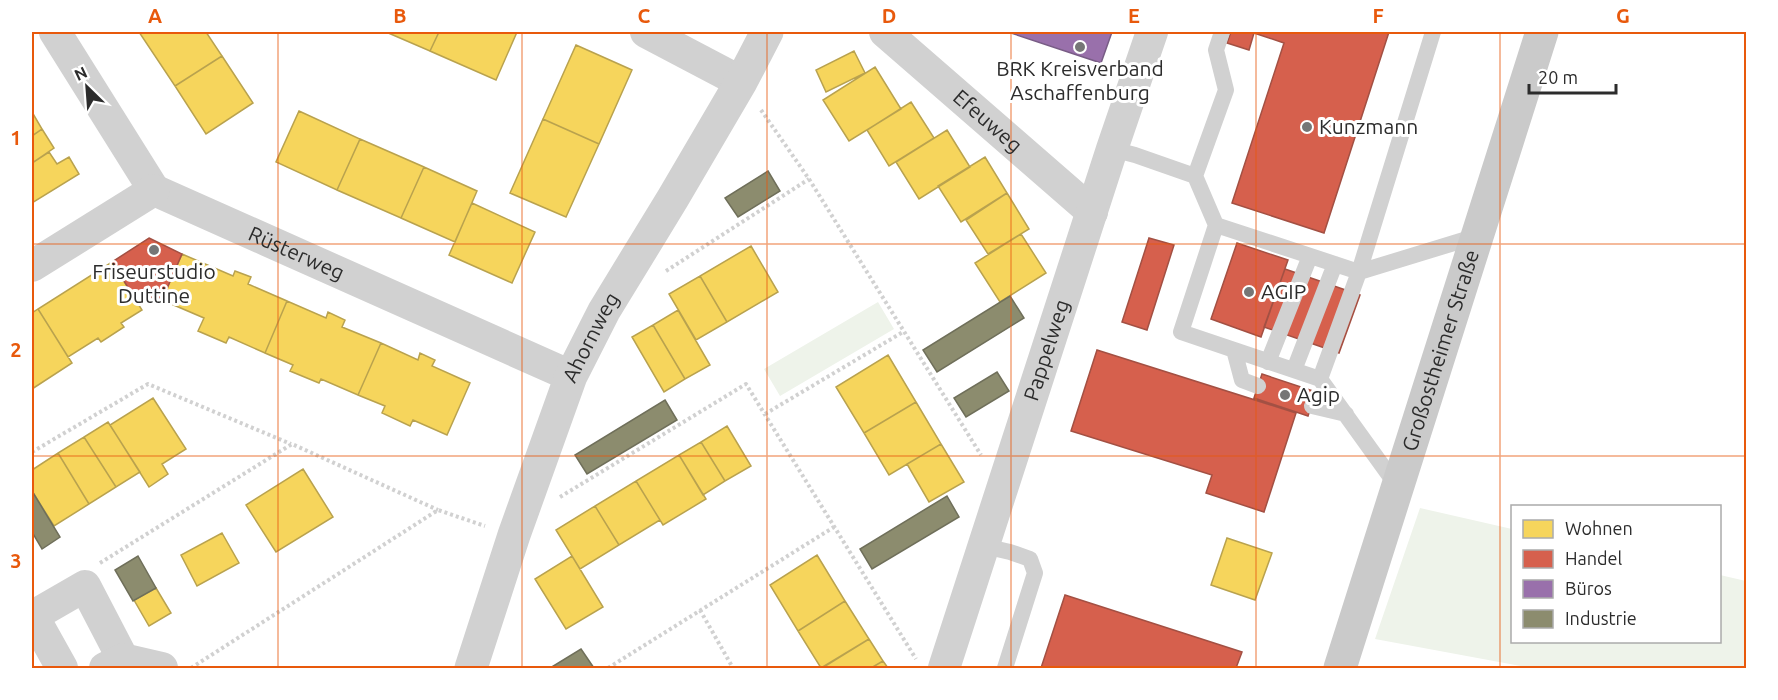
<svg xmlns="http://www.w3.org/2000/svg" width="1778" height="700" viewBox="0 0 1778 700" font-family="Ubuntu,sans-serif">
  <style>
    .green { fill: #eef3ea }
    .homes { fill: #f6d55c; stroke: #b9a24e; stroke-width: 1.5 }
    .shops { fill: #d6604d; stroke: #a35043; stroke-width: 1.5 }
    .offices { fill: #9970ab; stroke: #785c85; stroke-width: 1.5 }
    .industry { fill: #8c8c6e; stroke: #6f6f5a; stroke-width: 1.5 }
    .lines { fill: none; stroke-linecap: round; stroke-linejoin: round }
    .path { stroke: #d1d1d1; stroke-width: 4; stroke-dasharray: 3 3; stroke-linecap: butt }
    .service { stroke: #d1d1d1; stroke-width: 16 }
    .minor { stroke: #d1d1d1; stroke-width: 32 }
    .tertiary { stroke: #d1d1d1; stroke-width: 33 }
    .secondary { stroke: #cacaca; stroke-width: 33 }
    .grid { fill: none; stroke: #e8590c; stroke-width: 1.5; stroke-opacity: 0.55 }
    .poi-dot { fill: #767676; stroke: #fff; stroke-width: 2 }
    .labels { text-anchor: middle; stroke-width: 6; stroke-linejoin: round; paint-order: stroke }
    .poi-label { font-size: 21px; fill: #2c2c2c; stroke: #fff; text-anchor: start }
    .street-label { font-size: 21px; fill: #2c2c2c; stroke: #fff }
    .neatline { fill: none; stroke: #e8590c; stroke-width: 2 }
    .grid-label { font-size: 20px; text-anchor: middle; font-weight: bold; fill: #e8590c }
  </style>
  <rect width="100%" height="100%" fill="#fff"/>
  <path class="green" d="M878 302 894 329 780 396 764 369Z
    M1420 508 1512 529V642H1720V575L1746 581V668H1532L1375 639Z"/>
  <path class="homes" d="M139 32H206L222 56 175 86Z
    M386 32H439L430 51Z
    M439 32H517L496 80 430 51Z
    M576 45 632 70 599 144 543 119Z
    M854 51 865 73 826 92 816 70Z
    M222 56 253 103 206 134 175 86Z
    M875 67 901 109 849 141 823 100Z
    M911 102 934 138 889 166 867 130Z
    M299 111 360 139 337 190 276 162Z
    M32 112 42 129 32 136Z
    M543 119 599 144 566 217 510 193Z
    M42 129 54 148 32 163V136Z
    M947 130 970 167 919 199 896 162Z
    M360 139 424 167 401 218 337 190Z
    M49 152 57 164 69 157 79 174 32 203V163Z
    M985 157 1007 193 961 222 938 186Z
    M424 167 477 191 455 242 401 218Z
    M1007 193 1029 229 988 254 966 220Z
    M472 203 535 232 512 283 449 255Z
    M1021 234 1046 273 1000 302 975 263Z
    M751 246 778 292 727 322 700 276Z
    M182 254 233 276 235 271 251 277 248 284 287 301 265 353 229 337 226 343 198 331 204 318 162 300Z
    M112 262 142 310 121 323 124 327 101 342 98 338 68 357 38 309Z
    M700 276 727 322 696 340 669 294Z
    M287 301 326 318 328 312 345 320 342 327 381 343 358 395 321 379 319 383 290 371 293 365 265 353Z
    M38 309 72 363 32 389V313Z
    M678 310 710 365 685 379 653 325Z
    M653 325 685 379 664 392 632 337Z
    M381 343 418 360 420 353 435 360 432 366 470 383 447 435 413 420 410 426 382 413 385 406 358 395Z
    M888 355 916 402 864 433 836 387Z
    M153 398 186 449 162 464 168 474 149 487 110 425Z
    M916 402 941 444 889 475 864 433Z
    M108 422 140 472 116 487 84 437Z
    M727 426 751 466 725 481 701 442Z
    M84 437 116 487 89 504 58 453Z
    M701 442 725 481 703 495 679 455Z
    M941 444 964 482 929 502 907 464Z
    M58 453 89 504 54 526 32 491V470Z
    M679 455 706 499 663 525 636 481Z
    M303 469 333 517 276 552 246 505Z
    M636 481 660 520 619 545 595 506Z
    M595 506 619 545 580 569 556 530Z
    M222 533 239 563 197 586 181 555Z
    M1227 538 1272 553 1255 600 1211 585Z
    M817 555 845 601 798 631 770 585Z
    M572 556 603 607 566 629 535 579Z
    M156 588 171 613 149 626 134 600Z
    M845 601 869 639 821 668 798 631Z
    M869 639 883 661 871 668H822Z
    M883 661 888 668H871Z"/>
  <path class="shops" d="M1231 32H1389L1324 233 1232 203 1284 43 1254 33 1249 50 1227 43Z
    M149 238 182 254 162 300 154 296 139 305 112 262Z
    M1149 238 1174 245 1147 330 1122 322Z
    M1237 243 1288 260 1261 337 1211 319Z
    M1285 269 1360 295 1339 353 1264 327Z
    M1097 350 1296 413 1264 512 1206 493 1212 475 1071 431Z
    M1262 374 1316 392 1308 416 1254 398Z
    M1065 595 1242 652 1236 668H1041Z"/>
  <path class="offices" d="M1008 32H1112L1101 63Z"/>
  <path class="industry" d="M768 171 780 191 738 217 725 198Z
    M1010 296 1024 318 937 372 923 350Z
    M997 372 1009 391 966 417 954 398Z
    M665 400 677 420 587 474 575 455Z
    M32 491 60 537 42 549 32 532Z
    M947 496 959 517 872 569 860 549Z
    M138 556 156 588 133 601 115 570Z
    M581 649 594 668H550Z"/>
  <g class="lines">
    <path class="path" d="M761 110 809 179 981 455
      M666 271 809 179
      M765 414 903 332
      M32 452 148 384 291 444
      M560 497 746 384 916 659
      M100 563 292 444 438 510
      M700 610 733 668
      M191 668 438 510 485 526
      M608 668 834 527"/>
    <path class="service" d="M1112 149 1135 155 1195 176 1226 90 1216 50 1222 32
      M1195 176 1216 225
      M1234 350 1242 380 1258 386
      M1268 362 1310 256
      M1294 370 1335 264
      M1320 379 1359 272 1477 236
      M1312 406 1346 414
      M1397 486 1320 379 1181 332 1216 225 1359 272 1433 32
      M984 546 1010 552 1030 559 1035 573 1005 668"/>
    <g class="minor">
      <path d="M55 32 154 190"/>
      <path d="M646 32 741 82"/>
      <path id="s1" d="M885 32 1092 212"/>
      <path id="s2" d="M154 190 571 376"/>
      <path d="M32 266 154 190"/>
      <path d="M62 668 33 616 85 586 123 659"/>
      <path d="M105 668 123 659 162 668"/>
      <path id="s3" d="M944 668 1112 149 1152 32"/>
    </g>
    <path class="tertiary" id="s4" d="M471 668 514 535 571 376 604 311 673 198 741 82 767 32"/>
    <path class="secondary" id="s5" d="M1340 668 1542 32"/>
  </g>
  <path class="grid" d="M278 32V668M522 32V668M767 32V668M1011 32V668M1256 32V668M1500 32V668M32 244H1746M32 456H1746"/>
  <g class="poi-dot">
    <circle cx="1080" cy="47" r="6"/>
    <circle cx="1307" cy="127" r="6"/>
    <circle cx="154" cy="250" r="6"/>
    <circle cx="1249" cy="292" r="6"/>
    <circle cx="1285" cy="395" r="6"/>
  </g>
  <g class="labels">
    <g class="poi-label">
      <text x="1080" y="76" text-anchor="middle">BRK Kreisverband<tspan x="1080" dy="24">Aschaffenburg</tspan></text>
      <text x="1319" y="134">Kunzmann</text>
      <text x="154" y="279" text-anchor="middle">Friseurstudio<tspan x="154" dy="24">Duttine</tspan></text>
      <text x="1261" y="299">AGIP</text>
      <text x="1297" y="402">Agip</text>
    </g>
    <g class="street-label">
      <text dy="7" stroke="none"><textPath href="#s1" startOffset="136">Efeuweg</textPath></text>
      <text dy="7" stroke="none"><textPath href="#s2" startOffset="156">Rüsterweg</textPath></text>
      <text dy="7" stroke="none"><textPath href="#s4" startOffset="352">Ahornweg</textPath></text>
      <text dy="7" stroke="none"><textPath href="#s3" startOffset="334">Pappelweg</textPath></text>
      <text dy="7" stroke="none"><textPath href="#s5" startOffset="333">Großostheimer Straße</textPath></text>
    </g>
  </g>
  <rect width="1778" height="700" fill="none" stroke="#ffffff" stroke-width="66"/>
  <rect x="1511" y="505" width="210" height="138" fill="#ffffff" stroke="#ababab" stroke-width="1.5"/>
  <rect x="1523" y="520" width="30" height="18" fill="#f6d55c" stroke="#ababab" stroke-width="1.5"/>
  <text x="1565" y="535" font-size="18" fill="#2c2c2c">Wohnen</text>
  <rect x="1523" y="550" width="30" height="18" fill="#d6604d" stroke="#ababab" stroke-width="1.5"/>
  <text x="1565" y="565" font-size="18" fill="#2c2c2c">Handel</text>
  <rect x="1523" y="580" width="30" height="18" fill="#9970ab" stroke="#ababab" stroke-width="1.5"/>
  <text x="1565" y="595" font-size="18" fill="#2c2c2c">Büros</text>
  <rect x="1523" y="610" width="30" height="18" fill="#8c8c6e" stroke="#ababab" stroke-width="1.5"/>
  <text x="1565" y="625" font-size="18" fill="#2c2c2c">Industrie</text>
  <g transform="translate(87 87) rotate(335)" stroke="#ffffff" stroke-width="4.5" paint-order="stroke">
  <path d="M0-4.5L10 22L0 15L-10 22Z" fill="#2c2c2c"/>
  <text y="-9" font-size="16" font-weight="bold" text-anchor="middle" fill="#2c2c2c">N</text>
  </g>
  <path d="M1529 84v9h87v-9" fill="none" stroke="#2c2c2c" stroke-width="3"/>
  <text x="1538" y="84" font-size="18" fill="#2c2c2c" stroke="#ffffff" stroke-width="4.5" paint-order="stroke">20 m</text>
  <rect x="33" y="33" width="1712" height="634" class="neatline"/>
  <g class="grid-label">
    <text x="155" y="23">A</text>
    <text x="400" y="23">B</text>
    <text x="644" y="23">C</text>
    <text x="889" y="23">D</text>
    <text x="1134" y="23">E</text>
    <text x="1378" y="23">F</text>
    <text x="1623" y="23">G</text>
    <text x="16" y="145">1</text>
    <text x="16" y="357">2</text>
    <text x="16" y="568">3</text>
  </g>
</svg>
